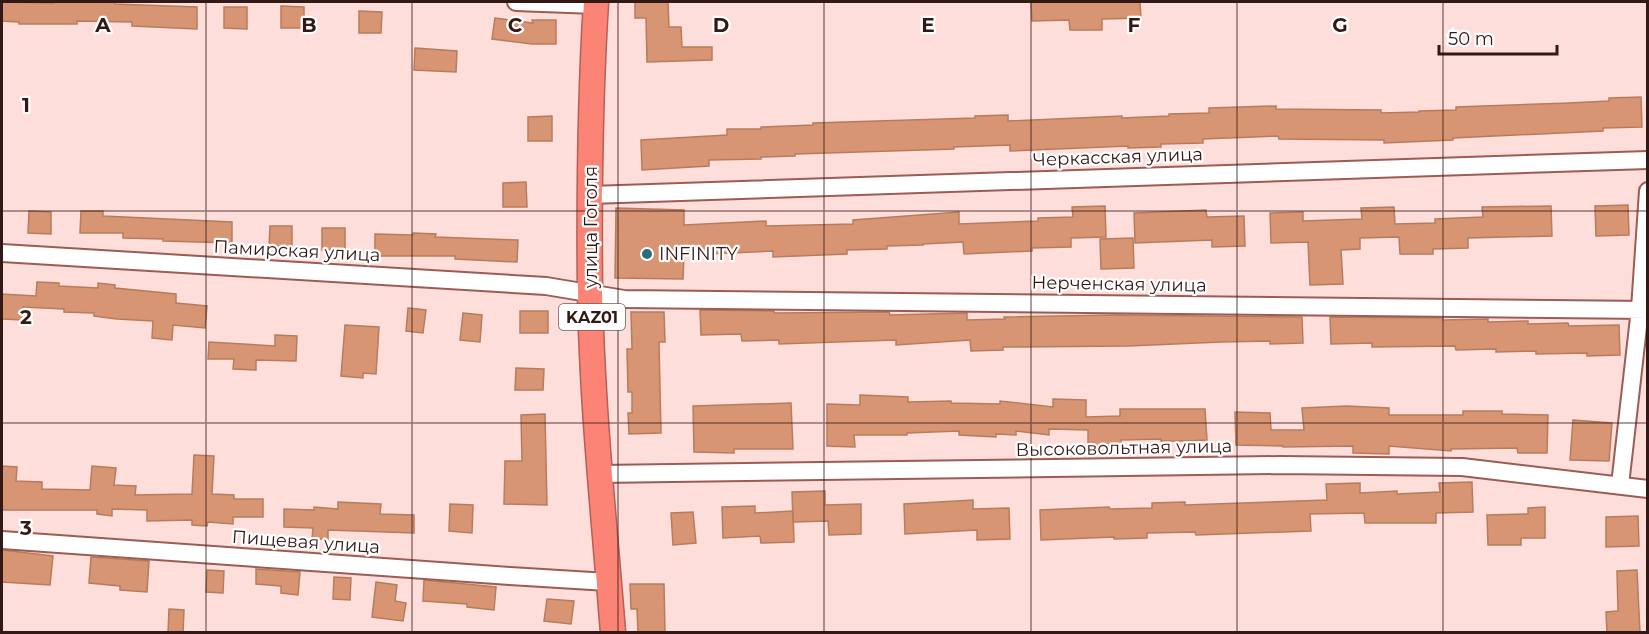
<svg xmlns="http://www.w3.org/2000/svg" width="1649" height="634" viewBox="0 0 1649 634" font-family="Montserrat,sans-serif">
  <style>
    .building { fill: #d89573; stroke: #b77c5d; stroke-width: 1.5 }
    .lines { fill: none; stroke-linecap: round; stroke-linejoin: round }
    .minor-casing { stroke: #9c5c54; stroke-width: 20 }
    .highway-casing { stroke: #b65f55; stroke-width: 27 }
    .minor { stroke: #fff; stroke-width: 16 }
    .highway { stroke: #fc8477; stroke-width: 24 }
    .grid { fill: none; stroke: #331915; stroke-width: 1.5; stroke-opacity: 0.55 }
    .poi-dot { fill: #27707a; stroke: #fff; stroke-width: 2 }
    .labels { text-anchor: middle; stroke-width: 4.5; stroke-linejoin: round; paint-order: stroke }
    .shield { fill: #fff; stroke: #705e5b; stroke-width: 1.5 }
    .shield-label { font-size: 16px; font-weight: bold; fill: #331915 }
    .street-label { font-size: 18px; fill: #331915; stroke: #fff }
    .poi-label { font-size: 18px; fill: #331915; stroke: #fff; text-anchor: start }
    .grid-label { font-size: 20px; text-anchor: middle; font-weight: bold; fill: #331915; stroke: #fff; stroke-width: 4.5; stroke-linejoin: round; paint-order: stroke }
  </style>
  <rect width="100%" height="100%" fill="#fddeda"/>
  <path class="building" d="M2 2 54 3V2H115V4L197 7V29L132 26V22L77 21V24H19V22L2 21Z
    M635 2H668L669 27H681L682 47H712V60L647 62 646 18H635Z
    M1031 2H1140L1141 18 1102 19V30H1070L1069 20 1032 21Z
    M281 6 304 7V28H281Z
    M224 7H247V29L224 28Z
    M359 11 382 12 381 33H359Z
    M495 18 533 23 532 20H556V44H532L492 39Z
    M415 48 457 51 456 72 414 70Z
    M1641 97 1642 127 1603 128V131L1453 138V140L1384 143V140L1279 139 1278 136 1203 139V143L1161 144V147L1128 148V146L1010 151V145L954 147V149L795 154V156L761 157V159L709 160V166L642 170 641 140 727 135V129H761V127L813 125V123L975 118V116L1008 115V121L1122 116V118L1169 116V114L1209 113V108L1276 106V109L1381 110V113L1419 112V111L1456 110V107L1569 103 1609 101V98Z
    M552 116V141H528V117Z
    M526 182 527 207H503V183Z
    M1628 205 1629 235 1596 236 1595 206Z
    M1105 206 1106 237 1071 238V247L1032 248V251L964 254 963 242 923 244V245L887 246V249L847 250V254L773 257V251L684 255 683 279 615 278 616 208 684 210V225L766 221V226L853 224V220L959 212V224L1038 221V218L1073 217 1072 207Z
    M1551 206 1552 236 1468 238V248L1433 249V254H1400L1399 237 1360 238V249L1341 250 1343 284 1310 285 1308 242 1271 243 1270 213 1303 212V221L1362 219 1361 208 1394 207 1395 224 1435 223V219L1483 217 1482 207Z
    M1206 210 1207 217 1244 216 1245 246 1212 247V240L1135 243 1134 213Z
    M29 211 51 212V234L28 233Z
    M81 211H103V216L232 222V243L163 241V239L123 238V233H80Z
    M270 226H292V248H269Z
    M322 228H345V250H322Z
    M413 233 436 234 435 237 518 240 517 262 455 259V256H375V234L413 235Z
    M1133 238 1134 268 1101 269 1100 239Z
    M37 282 59 283V286L98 288V283L115 285V288L176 294V303L207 306 205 328 173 325 172 340 152 338 153 321 117 319 94 316V313L64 312V309L23 307V320L2 319V294L36 296Z
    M408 308 426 310 423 333 406 331Z
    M700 310 774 311V313L889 312 890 315 967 313V320L1005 319 1004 317 1115 315 1302 317 1303 343 1270 344V341L1221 342 1128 346 1003 347V350L971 351 970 340 896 345V340L779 344V340L742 341 741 334 701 335Z
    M520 311H548V333H520Z
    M631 312H664L665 342H659L661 433 629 434 628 413H632V392H628L627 349H632Z
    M463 313 482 315 480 342 460 340Z
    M1330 317 1443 318V320L1488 319V322L1528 321V324L1568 323 1569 326 1619 325 1620 355 1587 356V353L1536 354V351L1496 352V349L1456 350 1455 346 1372 347V343L1331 344Z
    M345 325 379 327 376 374 363 373V378L341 376Z
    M275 335 297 336 296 361 256 360V370L233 369 234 359H208L209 342 275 346Z
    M516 368 544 369 543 390H515Z
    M860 395 908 397V402L951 401V403L1000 404V401L1053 407V399L1086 400V417L1120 416V409H1205L1207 440 1185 441H1161V439L1121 440V445L1088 446V430L1049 429V435L1016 431V435L996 434V437L959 435V431L907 433V435H854L855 447 827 446V404L860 405Z
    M791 403 793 449H734V453L694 452 693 406Z
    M1347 406 1389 408V415H1463V411H1502V414L1548 415 1547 453H1518L1517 448 1451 449V451L1389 446V454L1353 453V446L1283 447V446L1236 445 1235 412 1270 413 1271 430H1304L1302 408Z
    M545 414 547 505 504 504 505 461H522L521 415Z
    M1573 420 1612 423 1609 461 1570 460Z
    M194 455 214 456 212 494 234 495V499H263V517H233V524L208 522 207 526 192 525V520L147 521V510L112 509V516L97 514V510H2V466L17 467 16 481 42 482V489L90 490 92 466 116 468 114 485 136 486 135 495 192 494Z
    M1472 482 1473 512 1436 513V523H1365L1364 513 1310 514 1311 531 1196 535 1195 532 1147 533V538L1114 539V537L1041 540 1040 510 1109 507 1110 509 1152 508V503L1185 502V505L1327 500 1326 484 1360 483V493L1397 491V494L1440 492 1439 483Z
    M825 491V505L861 504V534L829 535 828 521 793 522 792 492Z
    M973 500V509L1009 508 1010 539 977 540V530L905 534 904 504Z
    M338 502 381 504 380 514 414 515V533L328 530V539H312L313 528 284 527V509L314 510V507L338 509Z
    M450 504 473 505 472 533 449 531Z
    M755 506V513L793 511 794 542 761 543 760 536 723 538 722 507Z
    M1545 507V538H1521V545H1488L1487 515 1528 514V508Z
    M693 512 696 543 673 545 671 513Z
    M1638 516 1639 546 1606 547V517Z
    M2 550 53 556 50 585 2 582Z
    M91 557 149 561 147 592 120 590V586L89 583Z
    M256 569 300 572 298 595 281 593V586L256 584Z
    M207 570 224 571 223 593 206 592Z
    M1637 570 1640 633H1607L1606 612 1618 611 1617 571Z
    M334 577 351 578 350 600 333 599Z
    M424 580 496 587 494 610 467 607V604L423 601Z
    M376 582 397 585 395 601 406 603 403 621 372 617Z
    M630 584H664L665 633H638L637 609H631Z
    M547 599 574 601 571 624 544 621Z
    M169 609 184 610 183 633H168Z"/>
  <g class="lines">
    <g class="minor-casing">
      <path id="minor" d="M516 2 595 5
        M590 195 1648 160
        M2 253 546 286 624 299 1648 310
        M599 474 1280 465 1462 467 1648 489
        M1620 485 1640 309 1648 191
        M2 540 510 576 608 582"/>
    </g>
    <g class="highway-casing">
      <path id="highway" d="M596 2C590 98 589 196 590 292 592 406 604 519 613 632"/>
    </g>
    <use href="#minor" class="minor"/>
    <use href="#highway" class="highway"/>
  </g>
  <path class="grid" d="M206 2V632M412 2V632M618 2V632M824 2V632M1031 2V632M1237 2V632M1443 2V632M2 211H1648M2 423H1648"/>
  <circle class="poi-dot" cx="647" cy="254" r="6"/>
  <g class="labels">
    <rect class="shield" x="559" y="304" width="66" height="26" rx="4.5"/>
    <g class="shield-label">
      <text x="592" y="323">KАZ01</text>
    </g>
    <g class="street-label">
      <text transform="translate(1118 157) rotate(-2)" y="6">Черкасская улица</text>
      <text transform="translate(591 227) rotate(-90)" y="6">улица Гоголя</text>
      <text transform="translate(297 251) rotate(3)" y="6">Памирская улица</text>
      <text transform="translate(1119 284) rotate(1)" y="6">Нерченская улица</text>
      <text transform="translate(1124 448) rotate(-1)" y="6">Высоковольтная улица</text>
      <text transform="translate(306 542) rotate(4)" y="6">Пищевая улица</text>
    </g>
    <g class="poi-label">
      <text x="659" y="260">INFINITY</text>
    </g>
  </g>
  <g class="grid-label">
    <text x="103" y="32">A</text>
    <text x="309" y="32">B</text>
    <text x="515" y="32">C</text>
    <text x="721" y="32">D</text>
    <text x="928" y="32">E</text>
    <text x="1134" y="32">F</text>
    <text x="1340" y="32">G</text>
    <text x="26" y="112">1</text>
    <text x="26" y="324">2</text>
    <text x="26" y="535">3</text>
  </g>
  <rect width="1649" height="634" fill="none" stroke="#331915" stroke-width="6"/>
  <path d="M1439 45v9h118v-9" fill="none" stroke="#331915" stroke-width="3"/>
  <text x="1448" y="45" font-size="18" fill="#331915" stroke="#ffffff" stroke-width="4.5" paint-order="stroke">50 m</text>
</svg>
